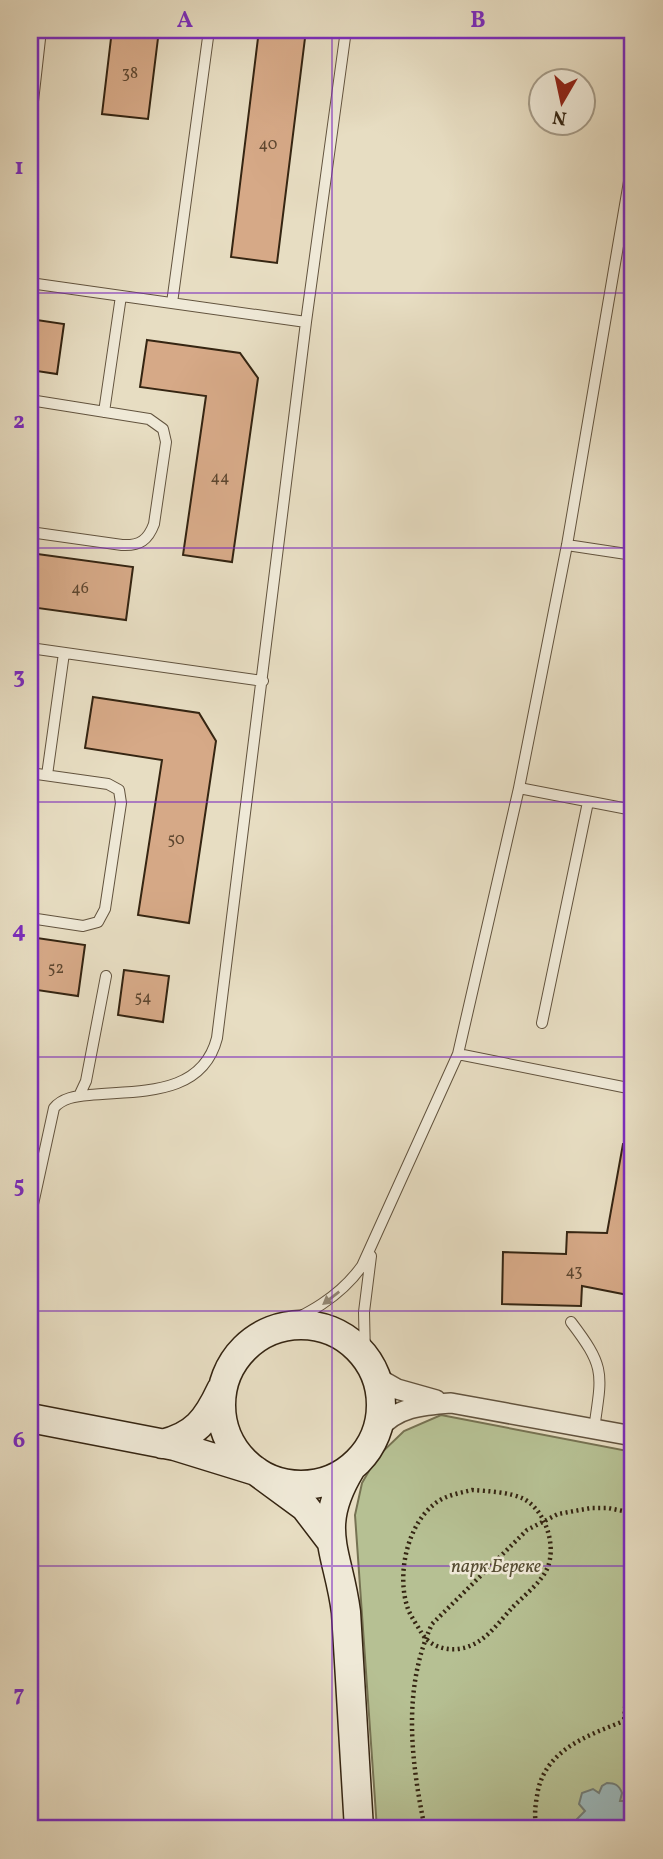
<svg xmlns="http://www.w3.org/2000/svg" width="663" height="1859" viewBox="0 0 663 1859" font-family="Vollkorn,serif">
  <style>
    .green { fill: #b6c093; stroke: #767252; stroke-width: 2 }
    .water { fill: #9bb9bd; stroke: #727e79; stroke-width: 2 }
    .building { fill: #d6a987; stroke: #352512; stroke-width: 2 }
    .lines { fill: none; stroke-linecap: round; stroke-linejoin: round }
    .lane-casing { stroke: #62533e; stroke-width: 12 }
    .street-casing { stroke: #62533e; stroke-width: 22 }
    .secondary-casing { stroke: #352512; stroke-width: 31 }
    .path { stroke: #352512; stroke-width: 4.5; stroke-dasharray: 2 3.5; stroke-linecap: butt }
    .lane { stroke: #efe9d7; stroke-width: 10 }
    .street { stroke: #efe9d7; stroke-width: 19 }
    .secondary { stroke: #efe9d7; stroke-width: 28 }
    .oneway { fill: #928774 }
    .grid { fill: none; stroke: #7b2cbf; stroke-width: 2; stroke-opacity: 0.55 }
    .labels { text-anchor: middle; stroke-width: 5; stroke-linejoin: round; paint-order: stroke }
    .number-label { font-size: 16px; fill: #5d462f }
    .park-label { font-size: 19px; font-style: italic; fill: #554c32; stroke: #efe9d7 }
    .neatline { fill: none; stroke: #7b2cbf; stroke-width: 2.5 }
    .grid-label { font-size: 23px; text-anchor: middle; font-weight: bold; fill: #7b2cbf }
  </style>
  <rect width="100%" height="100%" fill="#e7ddc2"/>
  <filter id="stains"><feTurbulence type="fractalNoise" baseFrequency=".00286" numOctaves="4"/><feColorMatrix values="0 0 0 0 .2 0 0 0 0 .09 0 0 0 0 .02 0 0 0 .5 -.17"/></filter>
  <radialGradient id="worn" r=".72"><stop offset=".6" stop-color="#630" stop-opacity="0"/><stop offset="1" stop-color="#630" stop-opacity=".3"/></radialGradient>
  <path class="green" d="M441 1415 633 1452V1829H377L355 1515 362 1483 377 1457 404 1431Z"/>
  <path class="water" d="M607 1783C615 1783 619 1785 622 1793L620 1801H627L633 1805V1819L626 1824 618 1822 620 1829H579L577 1819 585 1811 579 1804 582 1793 593 1789 599 1793 602 1786Z"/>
  <path class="building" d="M112 30H159L148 119 102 114Z
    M259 30H306L277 263 231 257Z
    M30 319 64 324 57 374 30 370Z
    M147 340 240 353 258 378 232 562 183 555 206 396 140 387Z
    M30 553 133 567 126 620 30 607Z
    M93 697 199 713 216 741 189 923 138 915 162 760 85 748Z
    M30 937 85 945 78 996 30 989Z
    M124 970 169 976 163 1022 118 1015Z
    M623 1144H633V1296L582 1286 581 1306 502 1304 503 1252 566 1254 567 1232 607 1233Z"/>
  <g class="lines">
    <g class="lane-casing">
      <path id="lane" d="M30 128 41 30
        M30 283 306 322
        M172 303 209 30
        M30 400 149 419 163 429 166 442 154 524C148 540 140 546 122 545L30 532
        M104 412 121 296
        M567 545 633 555
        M30 648 263 681
        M30 773 108 784 119 790 121 803 105 909 98 922 83 926 30 918
        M47 775 64 653
        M519 788 633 810
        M542 1023 588 802
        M458 1054 633 1089
        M79 1096 86 1081 106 976
        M30 1218 54 1108C62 1098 76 1096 89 1095 138 1090 202 1097 217 1038L306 322 346 30
        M571 1322C606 1368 602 1373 594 1429
        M272 1330C308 1314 339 1298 362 1266L458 1054 519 788 567 545 633 158
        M365 1356 364 1312 371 1256"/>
    </g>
    <g class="street-casing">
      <path id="street" d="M376 1377 397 1389 436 1400
        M377 1431C395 1407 423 1405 451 1403L633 1436"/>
    </g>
    <g class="secondary-casing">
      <path id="secondary" d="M221 1405a80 80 0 1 1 160 0a80 80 0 1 1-160 0Z
        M30 1418 175 1446 256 1471 305 1507 331 1541
        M162 1444C195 1436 207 1420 221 1390
        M351 1468C314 1529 338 1550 346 1612L359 1829"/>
    </g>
    <path class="path" d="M472 1490C487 1491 510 1492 524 1499 546 1511 557 1547 547 1569 540 1584 522 1597 511 1609 500 1621 488 1638 472 1645 455 1653 431 1650 421 1632 417 1625 411 1617 408 1609 396 1575 407 1523 437 1502 447 1495 460 1493 472 1490Z
      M633 1613 624 1721 633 1732
      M425 1829C411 1761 402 1689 432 1624L527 1530 558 1514 591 1508H608L633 1513
      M537 1829C534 1818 535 1807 537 1796 543 1751 586 1736 624 1721"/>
    <use href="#lane" class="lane"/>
    <use href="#street" class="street"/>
    <use href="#secondary" class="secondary"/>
  </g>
  <defs><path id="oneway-solid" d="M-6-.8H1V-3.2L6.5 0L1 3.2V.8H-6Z" transform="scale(1.75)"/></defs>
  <use class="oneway" href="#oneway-solid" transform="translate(331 1298) rotate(142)"/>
  <path class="grid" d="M332 30V1829M30 293H633M30 548H633M30 802H633M30 1057H633M30 1311H633M30 1566H633"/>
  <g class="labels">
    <g class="number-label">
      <text x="130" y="78">38</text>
      <text x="268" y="149">40</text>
      <text x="220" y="482">44</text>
      <text x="80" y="593">46</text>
      <text x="176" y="844">50</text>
      <text x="56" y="973">52</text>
      <text x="143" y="1002">54</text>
      <text x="574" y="1276">43</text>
    </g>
    <g class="park-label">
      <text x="496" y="1572">парк Береке</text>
    </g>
  </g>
  <rect width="663" height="1859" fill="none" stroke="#e7ddc2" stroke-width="77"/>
  <g transform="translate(562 102) rotate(189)"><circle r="33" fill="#efe9d7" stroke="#a59b88" stroke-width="2"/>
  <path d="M0-5L12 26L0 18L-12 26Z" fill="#8f2418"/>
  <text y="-10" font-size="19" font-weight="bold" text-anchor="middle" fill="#352512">N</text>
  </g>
  <rect x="38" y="38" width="586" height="1782" class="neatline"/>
  <g class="grid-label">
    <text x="185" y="27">A</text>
    <text x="478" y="27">B</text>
    <text x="19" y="174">1</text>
    <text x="19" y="428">2</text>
    <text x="19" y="683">3</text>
    <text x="19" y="937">4</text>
    <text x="19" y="1192">5</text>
    <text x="19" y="1447">6</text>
    <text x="19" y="1701">7</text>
  </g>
  <rect width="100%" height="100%" filter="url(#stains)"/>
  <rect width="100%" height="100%" fill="url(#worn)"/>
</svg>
